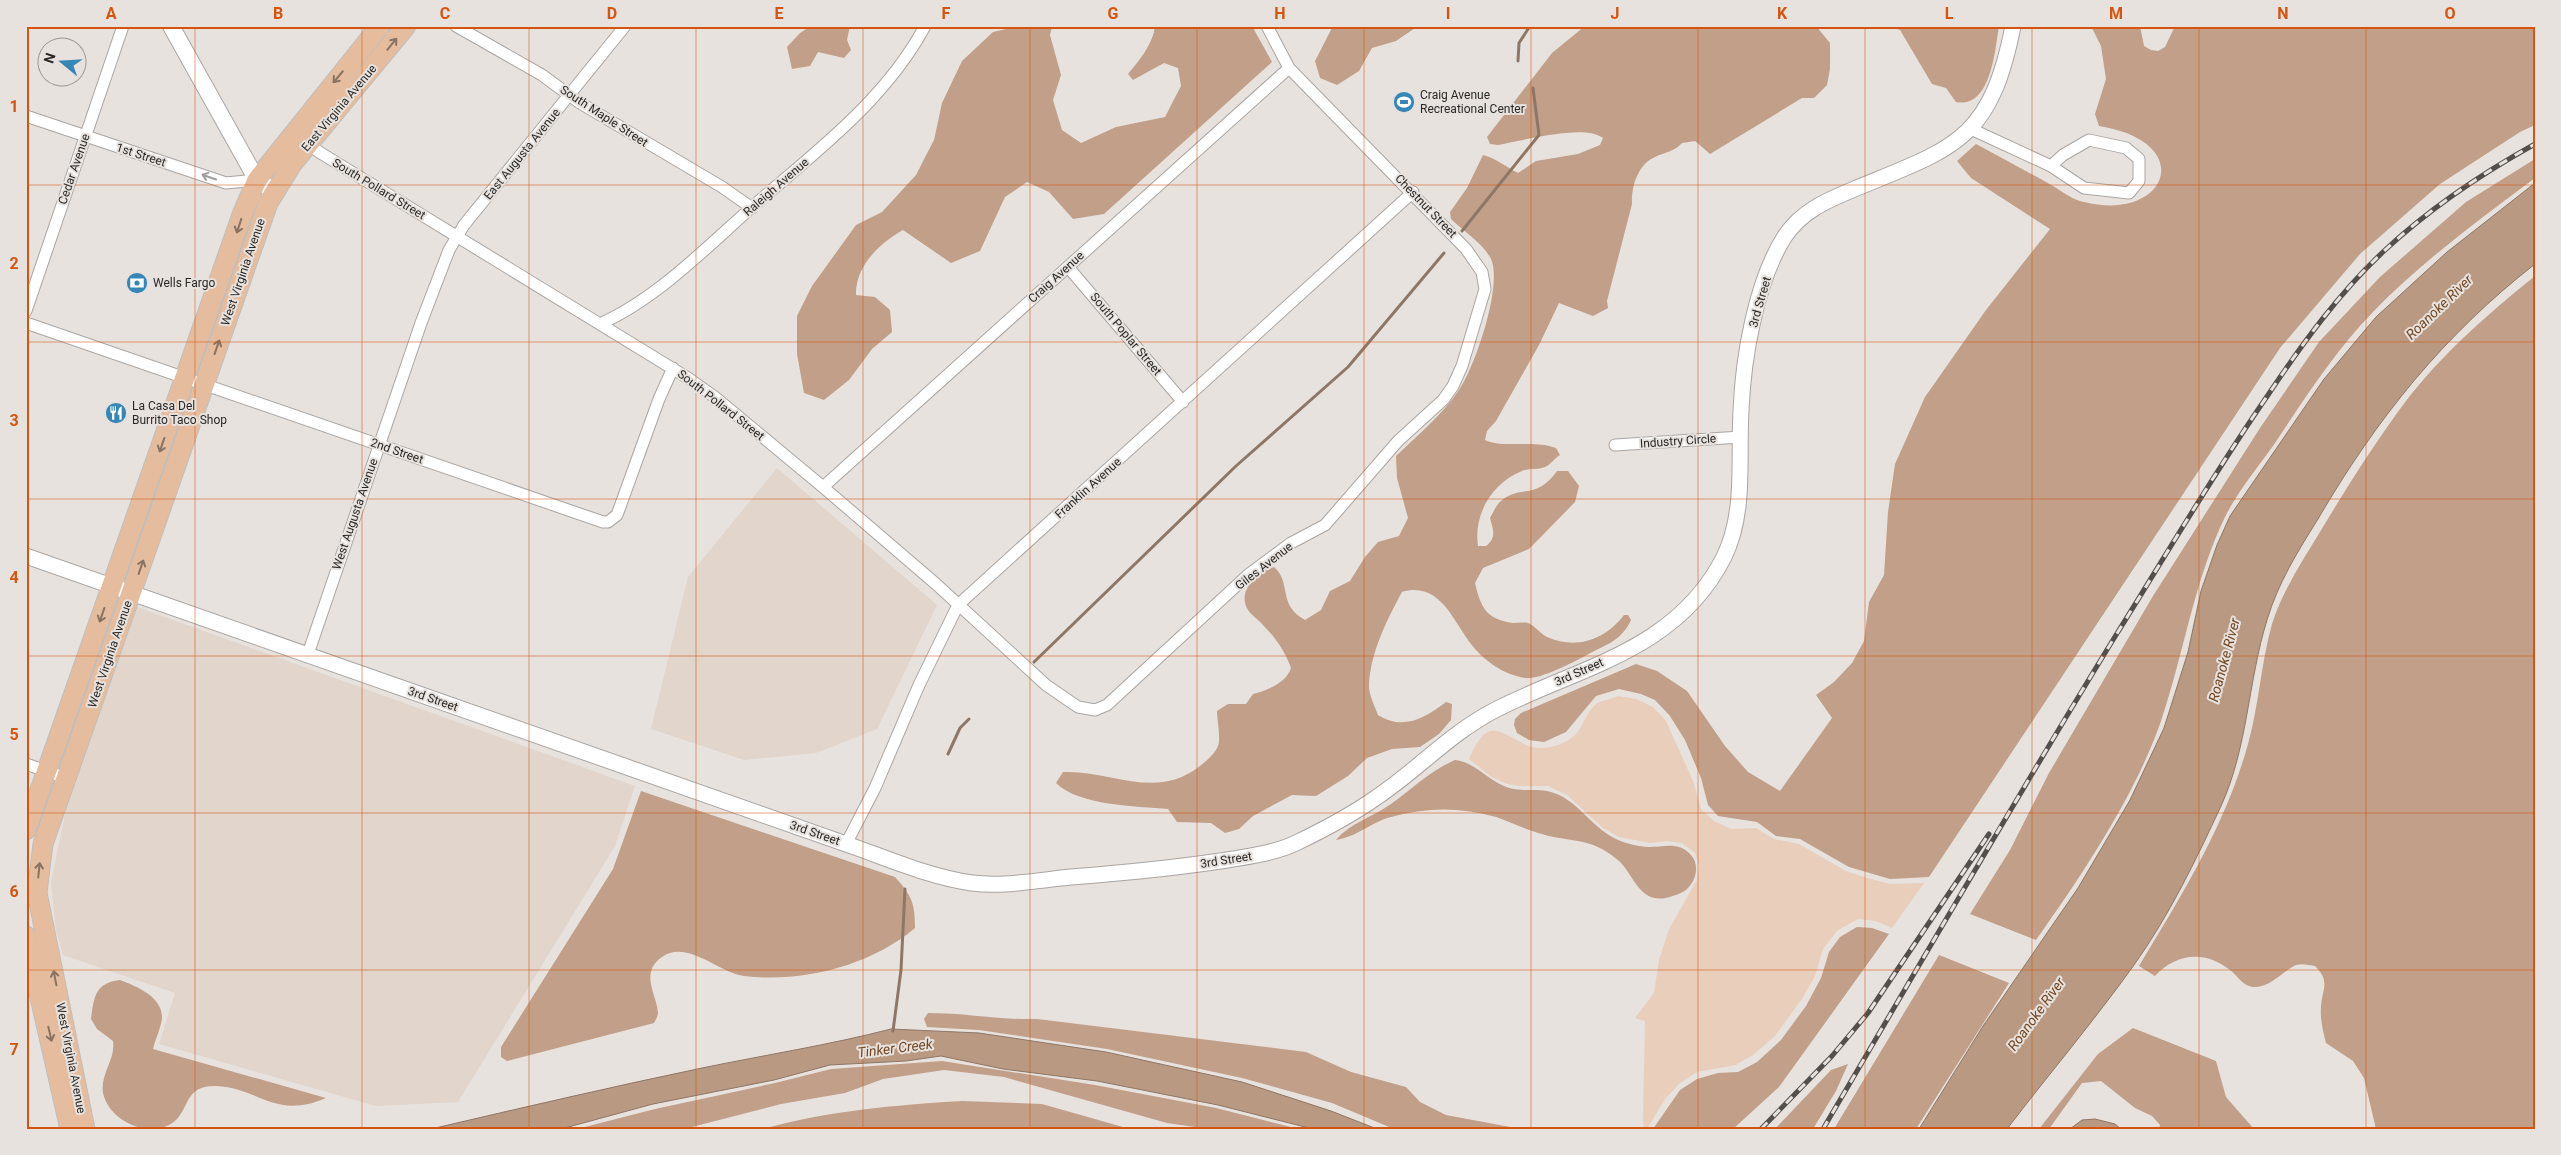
<svg xmlns="http://www.w3.org/2000/svg" width="2561" height="1155" viewBox="0 0 2561 1155" font-family="Roboto,sans-serif">
  <style>
    .built { fill: #e1d5cc }
    .green { fill: #e8cebb }
    .forest { fill: #c19f88 }
    .water { fill: #b99981; stroke: #8e7766 }
    .lines { fill: none; stroke-linecap: round; stroke-linejoin: round }
    .stream { stroke: #8e7766; stroke-width: 3 }
    .minor-casing { stroke: #aaa5a2; stroke-width: 13 }
    .tertiary-casing { stroke: #aaa5a2; stroke-width: 17 }
    .secondary-casing { stroke: #aaa5a2; stroke-width: 18 }
    .primary-casing { stroke: #bfbebe; stroke-width: 21 }
    .minor { stroke: #fff; stroke-width: 11 }
    .tertiary { stroke: #fff; stroke-width: 15 }
    .secondary { stroke: #fff; stroke-width: 16 }
    .primary { stroke: #e5bd9e; stroke-width: 19 }
    .rail-casing { stroke: #524f4d; stroke-width: 5 }
    .rail { stroke: #e7e2de; stroke-width: 3; stroke-dasharray: 9; stroke-linecap: butt }
    .oneway { stroke: #887262 }
    .oneway2 { stroke: #9f9e9d }
    .grid { fill: none; stroke: #d5540f; stroke-width: 1; stroke-opacity: 0.55 }
    .labels { text-anchor: middle; stroke-width: 4; stroke-linejoin: round; paint-order: stroke }
    .poi-label { font-size: 12px; fill: #2a2826; stroke: #e7e2de; text-anchor: start }
    .street-label { font-size: 12px; fill: #2a2826; stroke: #e7e2de }
    .water-label { font-size: 14px; font-style: italic; fill: #734620; stroke: #e7e2de }
    .neatline { fill: none; stroke: #d5540f; stroke-width: 2 }
    .grid-label { font-size: 16px; text-anchor: middle; font-weight: bold; fill: #d5540f }
  </style>
  <rect width="100%" height="100%" fill="#e7e2de"/>
  <path class="built" d="M777 468 937 605 877 729 816 753 744 760 651 729 688 577Z
    M137 607 635 786 615 846 458 1102 376 1106 159 1044 175 993 63 955 56 931 51 882 65 814Z"/>
  <path class="green" d="M1618 696 1636 699 1653 707 1666 721 1693 781 1701 809 1714 821 1731 829 1756 828 1774 839 1799 844 1846 871 1867 878 1890 884 1924 883 1892 928 1876 921 1858 919 1837 931 1823 949 1815 976 1802 999 1775 1036 1754 1054 1736 1065 1697 1072 1680 1083 1665 1099 1647 1129H1644L1643 1117 1645 1021 1635 1018 1654 993 1659 960 1669 929 1697 880 1699 866 1695 853 1682 843 1667 841 1650 843 1619 837 1603 828 1567 795 1548 786H1520L1507 784 1490 776 1469 759C1486 721 1494 727 1524 744 1536 751 1554 748 1565 742 1586 731 1581 717 1596 704 1602 700 1612 699 1618 696Z"/>
  <path class="forest" d="M811 26H850L847 40 851 50 844 58 818 52 810 66 792 69 787 47 800 33Z
    M1019 26H1052L1050 35 1061 75 1053 100 1062 130 1081 143 1116 127 1165 117 1181 86 1178 68 1164 63 1133 80 1128 74C1139 61 1153 44 1155 26H1252L1272 62 1104 214 1073 219 1049 192 1027 182 1005 197 980 251 951 263 903 230C880 243 855 266 856 295L875 297 890 310 892 332 872 349 849 380 824 400 804 393 797 354V316L812 286 856 225 882 212 916 175 934 140 942 103 962 61 993 32Z
    M1333 26H1418L1396 41 1372 48 1359 71 1337 85 1320 78 1315 61Z
    M1585 26H1816L1830 43V69L1827 85 1814 98H1802L1710 154 1695 141 1682 143C1674 152 1665 152 1655 157 1638 164 1631 187 1632 204L1607 301 1608 308 1593 316 1559 303 1539 345 1496 421 1487 431 1485 440C1503 449 1533 439 1556 448L1560 455C1555 458 1550 465 1545 467 1538 470 1529 468 1522 471 1493 482 1473 514 1478 546H1486C1497 537 1493 530 1490 518 1493 513 1496 505 1501 501 1522 484 1535 501 1557 471H1568L1579 486 1575 502 1529 549 1483 568 1475 583C1481 608 1486 619 1513 623 1518 623 1524 622 1528 623 1535 626 1541 634 1547 637 1576 650 1605 640 1624 615H1628L1631 620C1621 642 1604 645 1585 656 1572 663 1539 680 1525 678 1504 675 1483 660 1471 644 1453 621 1440 581 1402 592 1387 620 1370 653 1369 686 1369 695 1375 707 1378 715 1403 731 1425 718 1446 702L1452 704 1451 720 1439 734 1420 747 1392 749 1367 758 1348 776 1316 796 1292 795 1253 816 1239 829 1225 833 1211 823 1177 822 1168 809C1136 806 1079 806 1056 783L1063 772C1113 770 1155 801 1200 766 1206 761 1215 754 1218 746 1221 737 1217 720 1217 711L1228 704H1246L1253 694C1268 690 1286 683 1291 668 1285 651 1275 637 1262 624 1258 619 1251 615 1248 610 1236 591 1258 572 1274 567 1292 582 1277 605 1305 620L1321 610 1330 591 1350 581 1365 557 1378 542 1399 536 1408 518 1397 478 1396 456C1418 435 1442 415 1459 390 1475 367 1503 285 1491 259 1484 244 1463 231 1451 219L1450 212 1467 188 1483 155C1496 158 1506 167 1518 173L1536 161 1578 154 1600 145 1603 138C1585 123 1521 141 1498 145L1490 144 1487 137 1552 53Z
    M1888 26H1999C1995 50 1991 109 1956 102L1946 88 1932 84 1900 30Z
    M2091 26H2140L2144 46 2151 50 2158 51 2165 47 2175 26H2535V125L2520 132 2440 184 2360 254 2280 348 1929 877 1890 879 1849 867 1800 839 1776 836 1757 822 1718 816 1708 805 1701 778 1685 740 1670 716 1655 700 1641 694 1619 689 1596 696 1566 732 1544 742 1529 740 1517 733 1514 725 1515 719 1521 713 1636 664 1657 671 1687 691 1725 746 1748 772 1780 791 1832 718 1816 695 1834 682 1852 663 1864 641 1869 602 1884 575 1888 512 1895 464 1925 397 1986 310 2050 229 1971 178 1957 161 1976 144C2002 158 2028 172 2053 186 2063 192 2073 200 2084 202 2167 223 2199 142 2099 126L2095 114 2106 79 2101 46Z
    M2535 159V178C2479 220 2421 262 2373 312 2335 351 2305 398 2275 443 2258 467 2238 491 2225 517 2194 581 2184 653 2161 721 2135 796 2082 875 2036 940L1970 914 2010 850 2049 773 2153 596 2260 428 2319 342 2380 277 2466 202Z
    M2535 276V1129H2376L2364 1078 2353 1061 2326 1043C2323 1031 2320 1020 2321 1007 2322 988 2331 982 2315 966 2310 965 2301 963 2296 965 2283 971 2271 987 2255 987 2243 987 2239 977 2230 970 2205 950 2176 953 2155 976L2139 966C2182 895 2226 824 2248 744 2259 705 2261 663 2272 624 2283 589 2305 557 2323 527 2349 484 2376 441 2406 401 2442 354 2489 313 2535 276Z
    M1455 760C1474 762 1487 779 1504 786 1525 795 1540 784 1563 797 1582 808 1595 829 1616 839 1624 843 1639 847 1649 847 1664 847 1679 841 1691 855 1700 865 1696 881 1687 889 1681 894 1673 896 1666 898 1639 903 1634 875 1619 861 1611 854 1600 847 1590 844 1574 839 1557 839 1542 834 1526 830 1511 822 1496 817 1461 807 1426 807 1391 817 1371 822 1359 836 1336 840 1350 823 1373 817 1391 804 1415 787 1428 772 1455 760Z
    M641 791 895 877C912 896 915 903 915 928 870 966 802 983 744 976 719 973 687 939 662 957 639 973 657 995 658 1013 658 1016 655 1021 654 1023L507 1061 501 1057V1047L613 869Z
    M1857 927 1872 928 1889 934 1779 1087 1733 1129H1653L1680 1090 1697 1079 1718 1073 1738 1072 1757 1062 1781 1040 1806 1006 1821 978 1829 952 1840 937Z
    M1939 955 2009 983 1916 1129H1834Z
    M120 980C136 986 163 997 162 1018 161 1028 155 1040 153 1049L326 1098C274 1120 260 1088 216 1086 181 1085 191 1114 169 1125 144 1137 109 1120 103 1093 100 1074 116 1059 113 1041L97 1029 91 1019C94 997 95 983 120 980Z
    M928 1013C965 1013 1000 1020 1037 1019L1306 1052 1351 1072 1406 1087 1420 1102 1446 1115 1521 1129H1394L1332 1103 1242 1078 1107 1049 979 1030 927 1027 924 1019Z
    M2133 1028 2216 1061 2226 1097 2254 1129H2159L2160 1125 2152 1116 2135 1108 2101 1081 2082 1083 2049 1129H2039L2098 1054Z
    M942 1061 1095 1085 1216 1108 1299 1129H1209L1167 1123 1004 1077 944 1070 883 1079 845 1093 781 1104 684 1129H577L655 1109 775 1083 831 1069Z
    M1848 1064 1836 1091 1813 1129H1775L1831 1070Z
    M962 1101 1042 1104 1130 1129H763C827 1111 895 1105 962 1101Z"/>
  <path class="water" d="M2535 183V264C2443 336 2377 418 2318 519 2298 551 2278 583 2267 620 2248 681 2248 747 2221 806 2196 860 2169 916 2134 965 2094 1021 2049 1074 2007 1129H1919L1983 1026 2078 888 2130 800 2164 728 2188 652 2201 591 2217 545 2230 516 2324 379 2376 317 2447 252Z
    M891 1029 979 1033 1106 1052 1242 1082 1331 1111 1377 1129H1313L1218 1105 1097 1081 1003 1069 941 1056 906 1061 830 1065 774 1080 653 1104 561 1129H431C521 1108 611 1087 702 1068 765 1055 829 1045 891 1029Z
    M2095 1119 2115 1124 2121 1129H2070L2082 1120Z"/>
  <g class="lines">
    <path class="stream" d="M1518 61 1519 43 1530 26
      M1462 231 1539 135 1533 88
      M1034 662 1236 466 1348 367 1444 253
      M948 754 960 728 969 719
      M893 1031 901 970 905 889"/>
    <g class="minor-casing">
      <path id="minor" d="M456 26 542 75 580 103 722 187 752 208
        M26 116 226 183 257 180
        M1971 129 2051 166 2084 188 2129 193 2139 181V159L2126 148 2089 140 2063 155 2051 166
        M304 141 319 152 688 378 716 398 823 487 936 584 1046 685 1078 707 1095 710 1107 705 1248 575 1291 543 1325 525 1398 441 1443 400 1453 386 1462 366 1485 289 1482 272 1466 249 1289 68 1267 26
        M1068 267 1183 402
        M26 311 123 26
        M26 323 603 522H608L617 515 659 399 673 368
        M602 323C657 298 706 248 751 208 814 153 885 101 925 26
        M1615 445 1741 437
        M823 487 1289 68
        M308 654 421 323 449 250 464 225 625 26
        M26 764 66 778
        M846 844 875 788 919 685 958 605 1413 192"/>
    </g>
    <g class="tertiary-casing">
      <path id="tertiary" d="M26 556 846 844C887 858 929 877 972 883 1004 887 1039 880 1071 877 1123 873 1175 868 1227 860 1251 856 1276 853 1298 842 1325 829 1353 814 1377 797 1420 768 1450 733 1497 709 1582 666 1677 650 1724 557 1746 512 1738 460 1741 411 1743 358 1756 281 1785 236 1802 211 1826 201 1852 190 1953 148 1990 143 2013 26"/>
    </g>
    <g class="secondary-casing">
      <path id="secondary" d="M171 26 257 180 274 191"/>
    </g>
    <g class="primary-casing">
      <path id="primary" d="M26 830 243 212 257 180 271 162 380 26
        M26 936 70 1129
        M85 1129 37 893 43 844 268 203 292 164 406 26"/>
    </g>
    <use href="#minor" class="minor"/>
    <use href="#tertiary" class="tertiary"/>
    <use href="#secondary" class="secondary"/>
    <use href="#primary" class="primary"/>
    <g class="rail-casing">
      <path id="rail" d="M1761 1129 1832 1056 1868 1013 1989 834
        M1823 1129C1920 964 2016 798 2116 635 2166 555 2214 473 2268 395 2302 344 2339 293 2384 251 2429 209 2481 174 2535 144"/>
    </g>
    <use href="#rail" class="rail"/>
  </g>
  <defs><path id="oneway-shaft" d="M-6 0H5M1.5-3L5.5 0L1.5 3" fill="none" stroke-width="1.6" stroke-linecap="round" stroke-linejoin="round" transform="scale(1.25)"/></defs>
  <g class="oneway">
    <use href="#oneway-shaft" transform="translate(392 44) rotate(-51)"/>
    <use href="#oneway-shaft" transform="translate(338 77) rotate(130)"/>
    <use href="#oneway-shaft" transform="translate(239 226) rotate(108)"/>
    <use href="#oneway-shaft" transform="translate(217 347) rotate(-71)"/>
    <use href="#oneway-shaft" transform="translate(162 445) rotate(109)"/>
    <use href="#oneway-shaft" transform="translate(141 567) rotate(-71)"/>
    <use href="#oneway-shaft" transform="translate(102 615) rotate(109)"/>
    <use href="#oneway-shaft" transform="translate(39 870) rotate(-84)"/>
    <use href="#oneway-shaft" transform="translate(55 978) rotate(-101)"/>
    <use href="#oneway-shaft" transform="translate(50 1034) rotate(77)"/>
  </g>
  <use class="oneway2" href="#oneway-shaft" transform="translate(209 177) rotate(-161)"/>
  <path class="grid" d="M195 26V1129M362 26V1129M529 26V1129M696 26V1129M863 26V1129M1030 26V1129M1197 26V1129M1364 26V1129M1531 26V1129M1698 26V1129M1865 26V1129M2032 26V1129M2199 26V1129M2366 26V1129M26 185H2535M26 342H2535M26 499H2535M26 656H2535M26 813H2535M26 970H2535"/>
  <defs>
    <g id="stadium-disc" transform="scale(1.125)"><circle r="9.5" fill="#3686b7" stroke="#e7e2de"/><path d="M0-5a6.5 5 0 1 0 0 10a6.5 5 0 1 0 0-10ZM-3.5-1.8h7v3.6h-7Z" fill="#fff"/></g>
    <g id="bank-disc" transform="scale(1.125)"><circle r="9.5" fill="#3686b7" stroke="#e7e2de"/><path d="M-6-4H6V4H-6ZM0-2.3a2.3 2.3 0 1 0 0 4.6a2.3 2.3 0 1 0 0-4.6Z" fill="#fff"/></g>
    <g id="restaurant-disc" transform="scale(1.125)"><circle r="9.5" fill="#3686b7" stroke="#e7e2de"/><path d="M-5-6h1v4h1v-4h1v4h1v-4h1v5L-1.5 .5V6h-2V.5L-5-1ZM5-6V6H3V1.5H1.5Q1.5-4 5-6Z" fill="#fff"/></g>
  </defs>
  <g fill-rule="evenodd">
    <use href="#stadium-disc" x="1404" y="102"/>
    <use href="#bank-disc" x="137" y="283"/>
    <use href="#restaurant-disc" x="116" y="413"/>
  </g>
  <g class="labels">
    <g class="poi-label">
      <text x="1420" y="99">Craig Avenue<tspan x="1420" dy="14">Recreational Center</tspan></text>
      <text x="153" y="287">Wells Fargo</text>
      <text x="132" y="410">La Casa Del<tspan x="132" dy="14">Burrito Taco Shop</tspan></text>
    </g>
    <g class="street-label">
      <text transform="translate(339 108) rotate(-50)" y="4">East Virginia Avenue</text>
      <text transform="translate(604 116) rotate(33)" y="4">South Maple Street</text>
      <text transform="translate(522 154) rotate(-51)" y="4">East Augusta Avenue</text>
      <text transform="translate(141 155) rotate(18)" y="4">1st Street</text>
      <text transform="translate(74 169) rotate(-71)" y="4">Cedar Avenue</text>
      <text transform="translate(776 187) rotate(-41)" y="4">Raleigh Avenue</text>
      <text transform="translate(379 189) rotate(31)" y="4">South Pollard Street</text>
      <text transform="translate(1426 206) rotate(46)" y="4">Chestnut Street</text>
      <text transform="translate(243 272) rotate(-71)" y="4">West Virginia Avenue</text>
      <text transform="translate(1056 277) rotate(-42)" y="4">Craig Avenue</text>
      <text transform="translate(1760 302) rotate(-74)" y="4">3rd Street</text>
      <text transform="translate(1126 334) rotate(50)" y="4">South Poplar Street</text>
      <text transform="translate(721 405) rotate(38)" y="4">South Pollard Street</text>
      <text transform="translate(1678 441) rotate(-4)" y="4">Industry Circle</text>
      <text transform="translate(397 451) rotate(19)" y="4">2nd Street</text>
      <text transform="translate(1088 488) rotate(-42)" y="4">Franklin Avenue</text>
      <text transform="translate(355 514) rotate(-71)" y="4">West Augusta Avenue</text>
      <text transform="translate(1264 566) rotate(-38)" y="4">Giles Avenue</text>
      <text transform="translate(110 654) rotate(-71)" y="4">West Virginia Avenue</text>
      <text transform="translate(1579 672) rotate(-24)" y="4">3rd Street</text>
      <text transform="translate(433 699) rotate(19)" y="4">3rd Street</text>
      <text transform="translate(815 833) rotate(19)" y="4">3rd Street</text>
      <text transform="translate(1226 860) rotate(-9)" y="4">3rd Street</text>
      <text transform="translate(71 1058) rotate(79)" y="4">West Virginia Avenue</text>
    </g>
    <g class="water-label">
      <text transform="translate(2439 307) rotate(-44)" y="5">Roanoke River</text>
      <text transform="translate(2224 660) rotate(-75)" y="5">Roanoke River</text>
      <text transform="translate(2036 1014) rotate(-54)" y="5">Roanoke River</text>
      <text transform="translate(895 1048) rotate(-7)" y="5">Tinker Creek</text>
    </g>
  </g>
  <rect width="2561" height="1155" fill="none" stroke="#e7e2de" stroke-width="55"/>
  <g transform="translate(62 62) rotate(288)"><circle r="24" fill="#e7e2de" stroke="#9b9894"/>
  <path d="M0-4L9 19L0 12L-9 19Z" fill="#3686b7"/>
  <text y="-8" font-size="14" font-weight="bold" text-anchor="middle" fill="#2a2826">N</text>
  </g>
  <rect x="28" y="28" width="2506" height="1100" class="neatline"/>
  <g class="grid-label">
    <text x="111" y="19">A</text>
    <text x="278" y="19">B</text>
    <text x="445" y="19">C</text>
    <text x="612" y="19">D</text>
    <text x="779" y="19">E</text>
    <text x="946" y="19">F</text>
    <text x="1113" y="19">G</text>
    <text x="1280" y="19">H</text>
    <text x="1448" y="19">I</text>
    <text x="1615" y="19">J</text>
    <text x="1782" y="19">K</text>
    <text x="1949" y="19">L</text>
    <text x="2116" y="19">M</text>
    <text x="2283" y="19">N</text>
    <text x="2450" y="19">O</text>
    <text x="14" y="112">1</text>
    <text x="14" y="269">2</text>
    <text x="14" y="426">3</text>
    <text x="14" y="583">4</text>
    <text x="14" y="740">5</text>
    <text x="14" y="897">6</text>
    <text x="14" y="1055">7</text>
  </g>
</svg>
